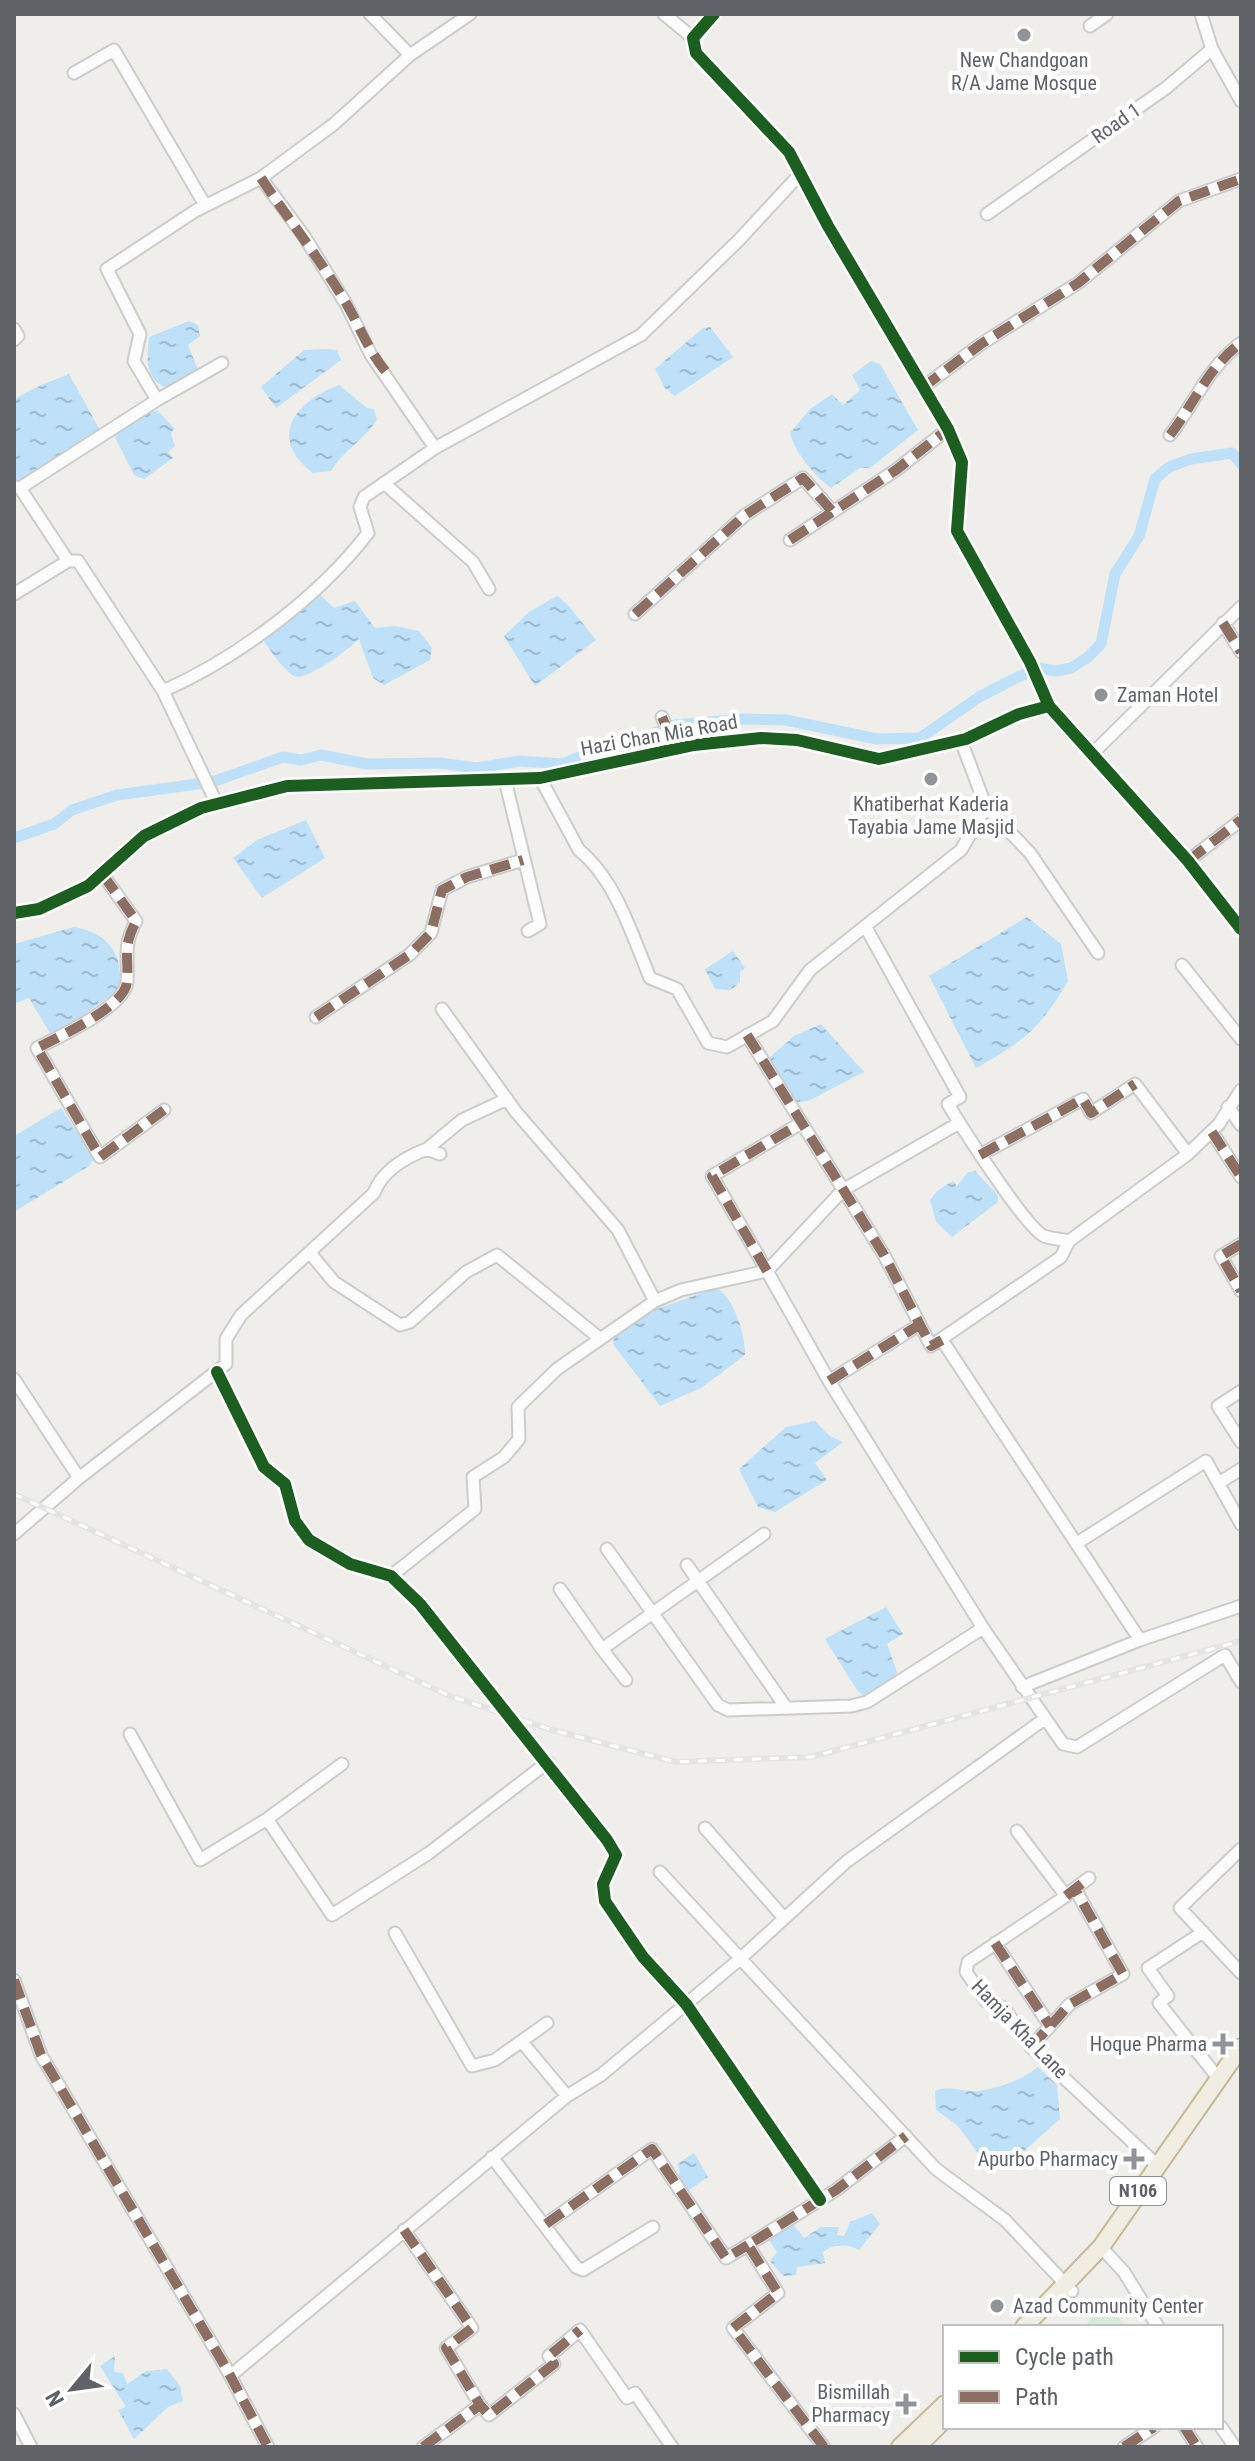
<svg xmlns="http://www.w3.org/2000/svg" width="1255" height="2461" viewBox="0 0 1255 2461" font-family="'Roboto Condensed',sans-serif">
  <style>
    .forest { fill: url(#forest-crowns) }
    .water { fill: url(#water-ripples) }
    .lines { fill: none; stroke-linecap: round; stroke-linejoin: round }
    .canal { stroke: #bfe0f9; stroke-width: 11 }
    .minor-casing { stroke: #cbcccc; stroke-width: 15 }
    .highway-casing { stroke: #c8b996; stroke-width: 20 }
    .minor { stroke: #fdfcfc; stroke-width: 11 }
    .highway { stroke: #f0ede3; stroke-width: 16 }
    .rail-casing { stroke: #e4e4e4; stroke-width: 6 }
    .rail { stroke: #fff; stroke-width: 3; stroke-dasharray: 9; stroke-linecap: butt }
    .quiet { stroke: #8d6e63; stroke-width: 10; stroke-dasharray: 20 10; stroke-linecap: butt }
    .cycleway-casing { stroke: #fff; stroke-width: 17 }
    .cycleway { stroke: #1b5e20; stroke-width: 12 }
    .poi-dot { fill: #919496; stroke: #fff; stroke-width: 3 }
    .labels { text-anchor: middle; stroke-width: 8; stroke-linejoin: round; paint-order: stroke }
    .shield { fill: #fff; stroke: #8f9295; stroke-width: 2 }
    .shield-label { font-size: 18px; font-weight: bold; fill: #5f6368 }
    .poi-label { font-size: 20px; fill: #5f6368; stroke: #fff; text-anchor: end }
    .street-label { font-size: 20px; fill: #5f6368; stroke: #fff }
  </style>
  <defs>
    <pattern id="forest-crowns" width="20" height="18" patternUnits="userSpaceOnUse" patternTransform="scale(2)"><rect width="20" height="18" fill="#d8ebd6"/><path d="M2 6a3 3 0 1 1 6 0M12 15a3 3 0 1 1 6 0" fill="none" stroke="#b2c2b1"/></pattern>
    <pattern id="water-ripples" width="26" height="14" patternUnits="userSpaceOnUse" patternTransform="scale(2)"><rect width="26" height="14" fill="#bfe0f9"/><path d="M2 4q2-2 4 0t4 0M15 11q2-2 4 0t4 0" fill="none" stroke="#9eb9cd"/></pattern>
  </defs>
  <rect width="100%" height="100%" fill="#efeeea"/>
  <path class="forest" d="M1107 2302 1126 2327H1089L1087 2323Z"/>
  <path class="water" d="M189 321 198 325 200 336 188 345 198 370 168 389C144 378 147 361 149 337Z
    M710 327 733 357 675 396 665 388 655 369 703 328Z
    M324 349 337 350 341 360 276 408 261 387 304 350Z
    M871 361 880 364 918 430 870 468H860L831 488C815 476 795 453 790 433L810 409 832 394 843 405 860 390 852 375Z
    M69 374 100 430 98 436 44 470 14 482V400C31 388 49 382 69 374Z
    M339 385 367 408 374 409 377 420C364 440 343 451 331 471L313 473C267 438 294 402 339 385Z
    M157 410 174 428 171 434 175 446 168 452 173 458 144 479 134 475 115 437 123 426Z
    M319 594 334 608 355 601 375 628 395 626 419 631 432 648 430 660 384 685 373 678 359 639C349 649 306 682 294 676 282 669 273 653 264 642L267 631Z
    M557 596 568 605 596 640 535 686 504 636 529 612Z
    M306 820 325 858 262 898 233 858 257 840Z
    M1027 917 1061 944 1068 981C1040 1029 1024 1041 976 1068L929 976Z
    M74 927C108 932 126 957 118 990L64 1029 50 1033 29 998 14 1004V944Z
    M733 951 745 968 740 972V982L731 990 715 989 705 969Z
    M821 1024 864 1072 808 1101 790 1103 768 1059 794 1036Z
    M61 1108 94 1159 89 1166 14 1212V1136Z
    M975 1171 998 1195V1202L952 1237 936 1222 930 1200 937 1191 953 1181 957 1186 967 1173Z
    M716 1288C734 1296 746 1337 745 1355L701 1388 660 1406 613 1344 614 1337 648 1312Z
    M815 1421 830 1436 843 1442 815 1463 827 1480 775 1512 758 1507 739 1469 786 1427Z
    M886 1607 903 1634 887 1644 897 1672 895 1683 867 1699 857 1690 825 1639Z
    M1038 2067 1057 2085 1060 2119 1008 2165 988 2166 957 2125 936 2110 935 2091C948 2084 964 2093 979 2091 1001 2088 1021 2080 1038 2067Z
    M694 2153 708 2177 689 2190 678 2177 680 2171 677 2164Z
    M872 2213 880 2224 859 2250C847 2244 835 2243 823 2252L825 2263 797 2267 796 2275 783 2276 770 2261 777 2252 768 2239 792 2223 804 2238 821 2227H839L837 2235 844 2236 850 2222Z
    M115 2356 114 2372 123 2373 127 2384 146 2371 167 2369 180 2386 183 2401 168 2407 134 2439 118 2410 126 2407 100 2366Z"/>
  <g class="lines">
    <path class="canal" d="M14 838 54 824 72 810 117 795 212 782 283 757 301 760 321 755 367 764 440 763 477 768 520 761 563 764 613 742 643 738 674 725 744 719 786 720 877 739 920 738 979 697 1018 677 1039 668 1056 671 1071 668 1088 657 1101 644 1115 574 1139 536 1155 479 1169 467 1191 459 1232 453 1241 464"/>
    <g class="minor-casing">
      <path id="minor" d="M370 14 410 55
        M664 14 693 38
        M714 14 693 38 696 53 789 152 828 226 948 429 962 462 957 531 1030 662 1049 706 1188 861 1241 929
        M1090 26 1107 14
        M1212 49 1241 101
        M74 73 114 50 205 205
        M261 178 304 236 346 304 371 355 435 448
        M987 214 1166 88 1212 49 1201 14
        M14 329 18 336 14 340
        M222 363 157 400 134 361 140 334 107 269 195 211 261 178 334 124 410 55 470 14
        M922 388 981 344 1078 283 1179 201 1241 179
        M1170 435C1194 404 1208 367 1241 343
        M384 483 473 562 489 589
        M15 487 20 488 157 400
        M20 488 68 561H78L163 691 216 802
        M790 540 896 470 948 429
        M14 594 68 561
        M635 614 745 515 803 478 832 511
        M1223 623 1241 652
        M163 691C236 659 319 597 368 533L360 507 364 497 435 448 641 335 739 240 800 174
        M662 717 676 749
        M1092 754 1241 607
        M540 778 579 850C616 880 632 935 650 978L677 989 708 1043 727 1047 773 1021 810 970 961 850 986 807 963 746 966 739
        M505 780 540 924 528 931
        M986 807 1030 853 1098 953
        M1188 861 1241 820
        M103 875 136 921C122 949 129 955 127 982 125 1007 58 1037 37 1048L100 1157 164 1110
        M14 913 39 909 88 886 144 836 201 808 287 786 540 778 694 745 761 738 797 740 879 759 966 739 1019 714 1049 706
        M865 926 960 1097 948 1104C961 1126 1026 1228 1044 1236 1052 1239 1061 1239 1069 1241
        M1182 965 1241 1039
        M442 1009 516 1112 618 1230 655 1301
        M316 1017 409 955 431 933 442 890 467 877 523 860
        M747 1035 884 1255 931 1346 1061 1257 1069 1241 1188 1154 1219 1124 1241 1090
        M1228 1107 1241 1125
        M959 1123 843 1190 767 1271 829 1381 983 1628 1063 1744 1077 1747 1225 1655 1241 1682
        M1212 1132 1241 1177
        M427 1149 462 1120 507 1099
        M980 1155 1083 1099 1091 1113 1135 1084 1188 1154
        M1241 1244 1221 1256 1241 1291
        M310 1253 334 1282 400 1325 410 1322 466 1272 497 1255 598 1337
        M942 1340 1140 1640
        M217 1372 264 1467 285 1484 295 1521 309 1540 350 1564 391 1576 420 1604 607 1840 616 1855 603 1884 605 1901 643 1957 686 2004 820 2200
        M14 1379 79 1478 226 1364V1339L241 1315 374 1193C382 1171 406 1157 427 1149L440 1154
        M829 1381 919 1325
        M1241 1391 1218 1406 1241 1442
        M1219 1483 1241 1469
        M14 1534 79 1478
        M1077 1543 1206 1461 1241 1524
        M607 1549 718 1705 728 1710 851 1706 867 1702 983 1628
        M687 1565 785 1706
        M391 1576 475 1509 473 1477 504 1457 519 1439 518 1407 557 1369 655 1301 681 1290 767 1271 712 1176 801 1123
        M560 1589 602 1649 764 1534
        M602 1649 626 1680
        M1022 1687 1140 1640 1241 1606
        M130 1734 200 1860 267 1819 332 1915 429 1853 548 1762
        M267 1819 342 1764
        M705 1828 784 1918
        M1017 1831 1066 1896 968 1962 966 1972 986 2001 1004 2008 1031 2047 1157 2165
        M1241 1849 1180 1908 1241 1973
        M660 1872 936 2169 1005 2220 1072 2291
        M1069 1893 1089 1878
        M1203 1932 1148 1968 1168 1996 1159 2003 1218 2078
        M395 1933 472 2066 495 2060 547 2023
        M995 1943 1050 2026
        M14 1980 41 2055 225 2366 268 2447
        M522 2042 567 2096
        M1031 2047 1070 2004 1123 1974 1075 1889
        M492 2157 576 2267 583 2270 653 2227
        M546 2224 652 2149 726 2258 748 2245
        M404 2230 472 2328 446 2348 480 2405
        M1101 2247 1124 2272 1158 2327
        M230 2376 567 2096 601 2075 740 1959 846 1862 1043 1720
        M14 2414 31 2447
        M1184 2427 1197 2447
        M1221 2427 1235 2447
        M423 2447 480 2405 489 2415 554 2364 549 2356 580 2330 627 2398 635 2393 672 2447
        M824 2447 733 2328 778 2293 748 2245 836 2190 906 2136
        M1124 2447 1154 2427"/>
    </g>
    <g class="highway-casing">
      <path id="highway" d="M1024 2327 1101 2247 1241 2047
        M900 2447 945 2404
        M917 2447 945 2419"/>
    </g>
    <use href="#minor" class="minor"/>
    <use href="#highway" class="highway"/>
    <g class="rail-casing">
      <path id="rail" d="M14 1494 450 1696 552 1730 676 1762 811 1757 1241 1641"/>
    </g>
    <use href="#rail" class="rail"/>
    <path class="quiet" d="M261 178C289 220 320 259 346 303 360 327 369 352 387 373
      M922 388 981 344 1078 283 1179 201 1241 179
      M1170 435C1194 404 1208 367 1241 343
      M790 540 896 470 948 429
      M635 614 745 515 803 478 832 511
      M1223 623 1241 652
      M662 717 676 749
      M1188 861 1241 820
      M103 875 136 921C122 949 129 955 127 982 125 1007 58 1037 37 1048L100 1157 164 1110
      M316 1017 409 955 431 933 442 890 467 877 523 860
      M747 1035 884 1255 931 1346 942 1340
      M1212 1132 1241 1177
      M980 1155 1083 1099 1091 1113 1135 1084
      M1241 1244 1221 1256 1241 1291
      M767 1271 712 1176 801 1123
      M829 1381 919 1325
      M1066 1896 1089 1878
      M995 1943 1050 2026
      M14 1980 41 2055 225 2366 268 2447
      M1031 2047 1070 2004 1123 1974 1075 1889
      M546 2224 652 2149 726 2258 748 2245
      M404 2230 472 2328 446 2348 480 2405
      M1184 2427 1197 2447
      M423 2447 480 2405 489 2415 554 2364 549 2356 580 2330
      M824 2447 733 2328 778 2293 748 2245 836 2190 906 2136
      M1124 2447 1154 2427"/>
    <g class="cycleway-casing">
      <path id="cycleway" d="M714 14 693 38 696 53 789 152 828 226 948 429 962 462 957 531 1030 662 1049 706 1188 861 1241 929
        M14 913 39 909 88 886 144 836 201 808 287 786 540 778 694 745 761 738 797 740 879 759 966 739 1019 714 1049 706
        M217 1372 264 1467 285 1484 295 1521 309 1540 350 1564 391 1576 420 1604 607 1840 616 1855 603 1884 605 1901 643 1957 686 2004 820 2200"/>
    </g>
    <use href="#cycleway" class="cycleway"/>
  </g>
  <g class="poi-dot">
    <circle cx="1024" cy="35" r="8"/>
    <circle cx="1101" cy="695" r="8"/>
    <circle cx="931" cy="779" r="8"/>
    <path d="M1219 2032h8v8h8v8h-8v8h-8v-8h-8v-8h8z"/>
    <path d="M1130 2147h8v8h8v8h-8v8h-8v-8h-8v-8h8z"/>
    <circle cx="997" cy="2306" r="8"/>
    <path d="M902 2392h8v8h8v8h-8v8h-8v-8h-8v-8h8z"/>
  </g>
  <g class="labels">
    <rect class="shield" x="1110" y="2177" width="56" height="28" rx="6"/>
    <g class="shield-label">
      <text x="1138" y="2197">N106</text>
    </g>
    <g class="poi-label">
      <text x="1024" y="67" text-anchor="middle">New Chandgoan<tspan x="1024" dy="23">R/A Jame Mosque</tspan></text>
      <text x="1117" y="702" text-anchor="start">Zaman Hotel</text>
      <text x="931" y="811" text-anchor="middle">Khatiberhat Kaderia<tspan x="931" dy="23">Tayabia Jame Masjid</tspan></text>
      <text x="1207" y="2051">Hoque Pharma</text>
      <text x="1118" y="2166">Apurbo Pharmacy</text>
      <text x="1013" y="2313" text-anchor="start">Azad Community Center</text>
      <text x="890" y="2399">Bismillah<tspan x="890" dy="23">Pharmacy</tspan></text>
    </g>
    <g class="street-label">
      <text transform="translate(1116 123) rotate(-35)" y="7">Road 1</text>
      <text transform="translate(659 735) rotate(-10)" y="7">Hazi Chan Mia Road</text>
      <text transform="translate(1020 2029) rotate(46)" y="7">Hamja Kha Lane</text>
    </g>
  </g>
  <rect width="1255" height="2461" fill="none" stroke="#5f6368" stroke-width="32"/>
  <rect x="943" y="2325" width="280" height="104" fill="#ffffff" stroke="#bfc1c3" stroke-width="2"/>
  <rect x="959" y="2351" width="40" height="12" fill="#1b5e20" stroke="#bfc1c3" stroke-width="2"/>
  <text x="1015" y="2365" font-size="24" fill="#5f6368">Cycle path</text>
  <rect x="959" y="2391" width="40" height="12" fill="#8d6e63" stroke="#bfc1c3" stroke-width="2"/>
  <text x="1015" y="2405" font-size="24" fill="#5f6368">Path</text>
  <g transform="translate(72 2389) rotate(241)" stroke="#ffffff" stroke-width="6" paint-order="stroke">
  <path d="M0-6L14 30L0 20L-14 30Z" fill="#5f6368"/>
  <text y="-12" font-size="22" font-weight="bold" text-anchor="middle" fill="#5f6368">N</text>
  </g>
</svg>
